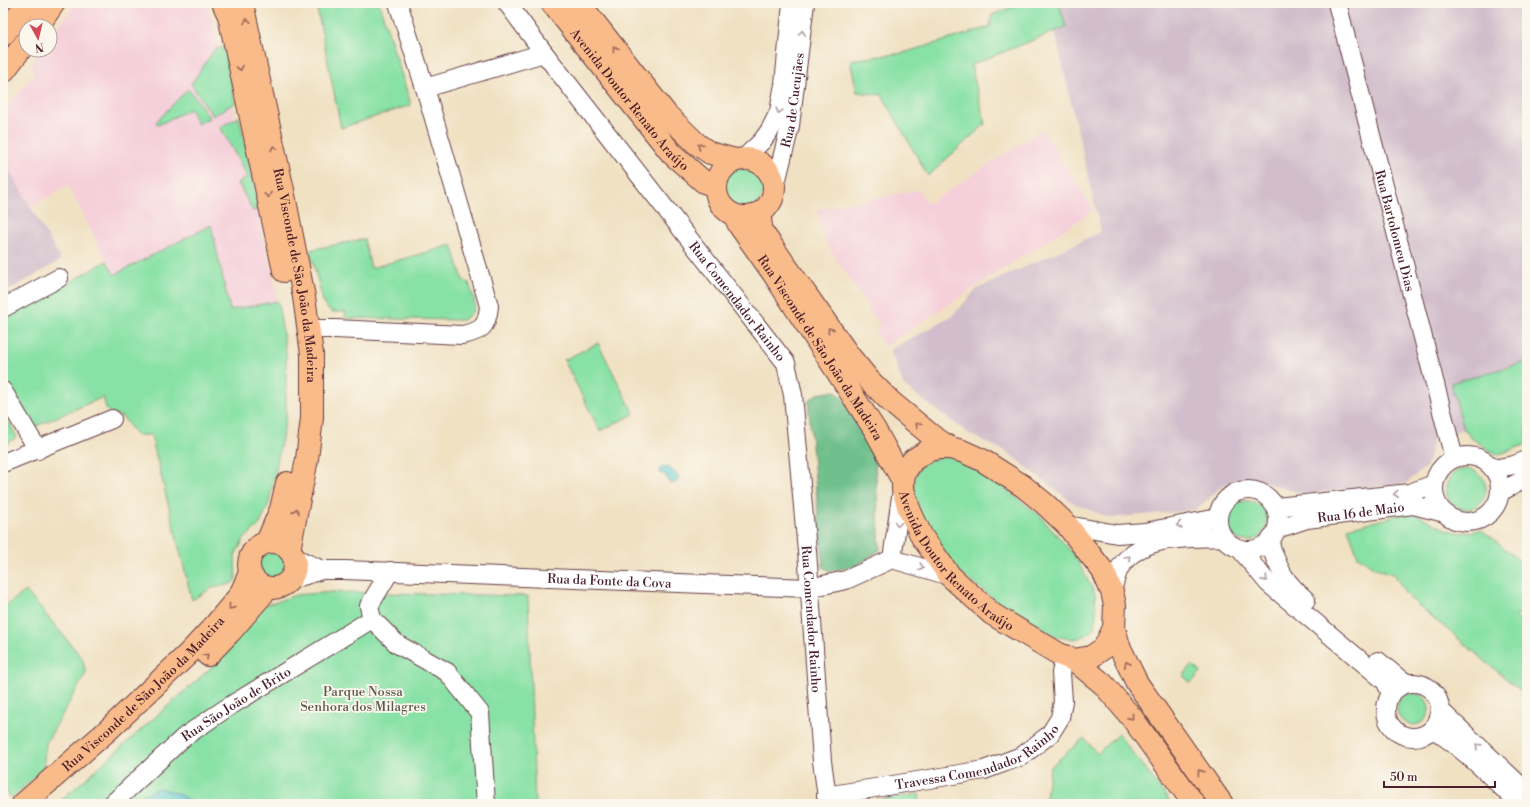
<svg xmlns="http://www.w3.org/2000/svg" width="1530" height="807" viewBox="0 0 1530 807" font-family="'Libre Bodoni',serif">
  <style>
    .built { fill: #f5cfda }
    .industrial { fill: #d1bdcb }
    .green { fill: #88e1a6; stroke: #698068 }
    .forest { fill: #6ebf8b; stroke: #5c6f5b }
    .water { fill: #5bc9cf; stroke: #52747d }
    .lines { fill: none; stroke-linecap: round; stroke-linejoin: round }
    .minor-casing { stroke: #633c42; stroke-width: 20 }
    .major-casing { stroke: #633c42; stroke-width: 24 }
    .minor { stroke: #fff; stroke-width: 18 }
    .major { stroke: #fabb8b; stroke-width: 22 }
    .oneway { stroke: #996556 }
    .oneway2 { stroke: #ae9aa0 }
    .labels { text-anchor: middle; stroke-width: 3.5; stroke-linejoin: round; paint-order: stroke }
    .street-label { font-size: 13px; fill: #4a1f2b; stroke: #fbf7ec }
    .park-label { font-size: 13px; fill: #5d5950; stroke: #fbf7ec }
  </style>
  <rect width="100%" height="100%" fill="#fbf7ec"/>
  <filter id="ink" filterUnits="userSpaceOnUse"><feTurbulence type="fractalNoise" baseFrequency=".025" numOctaves="2"/><feDisplacementMap in="SourceGraphic" scale="8" xChannelSelector="R" yChannelSelector="G"/><feConvolveMatrix kernelMatrix="1 2 1 2 8 2 1 2 1" color-interpolation-filters="sRGB"/></filter>
  <filter id="wash" filterUnits="userSpaceOnUse"><feTurbulence type="fractalNoise" baseFrequency=".012" numOctaves="4" result="noise"/><feDisplacementMap in="SourceGraphic" scale="16" xChannelSelector="R" yChannelSelector="G"/><feGaussianBlur stdDeviation="0.9" result="paint"/><feColorMatrix in="noise" values="0 0 0 0 0 0 0 0 0 0 0 0 0 0 0 0 0 1.4 0 .05"/><feComposite in="paint" operator="in"/></filter>
  <g filter="url(#wash)">
    <rect width="100%" height="100%" fill="#f0e1c3"/>
    <path class="built" d="M76 3H206L213 23 278 301 230 310 211 225 114 275 68 185 30 207 3 159V112L35 73 31 65 41 50H50V38Z
      M1042 130 1094 210 885 346 875 331 881 327 825 241 817 209 918 190 928 204Z"/>
    <path class="industrial" d="M1046 3H1527V444L1497 455 1471 438 1463 429 1433 439 1427 466 1405 484 1303 494 1258 480 1224 484 1196 510 1109 518 1073 503 1007 452 971 435 904 386 890 350 952 316 977 289 1101 232 1053 24Z
      M3 159 61 260 3 294Z"/>
    <path class="green" d="M316 3H379L411 105 341 128Z
      M1023 3H1059L1066 27 971 65 985 124 928 176 882 95 857 92 850 60 903 53 990 27 992 15Z
      M224 47 235 103 213 116 191 84 215 49Z
      M188 89 199 102 209 118 198 124 190 109 158 125 156 122Z
      M239 117 259 209 253 211 238 183 248 177 220 127Z
      M720 187a22 22 0 1 1 44 0a22 22 0 1 1-44 0Z
      M211 225 230 310 278 301 286 354V417L269 503 260 524 244 539 235 555 236 580 231 584 212 588 192 600 151 435H136L123 417 107 411 103 397 34 427 3 375V320L107 261 114 275Z
      M364 239 371 268 452 245 463 280 469 283C474 301 481 309 462 320L345 318 346 312H332L324 305 310 250Z
      M598 343 634 414 600 431 564 360Z
      M1527 362V444L1497 455 1471 438 1464 429 1451 383Z
      M3 411 17 437 3 446Z
      M948 456 994 480 1040 516 1075 556 1095 594 1096 615 1094 628 1087 635 1076 639 1058 637 1026 623 960 573 922 522 914 489 915 477 920 467 928 461Z
      M1446 489a20 20 0 1 1 40 0a20 20 0 1 1-40 0Z
      M1227 521a20 20 0 1 1 40 0a20 20 0 1 1-40 0Z
      M1412 512 1445 529 1460 533 1482 530 1527 567V604L1516 617 1527 627V696L1406 595 1395 575 1373 567 1358 556 1348 528Z
      M257 565a15 15 0 1 1 30 0a15 15 0 1 1-30 0Z
      M26 591 82 658 86 673 46 743 43 769 11 799 3 784V608Z
      M333 592 528 596 535 804H57L212 667 260 607 296 595Z
      M1192 665 1201 672 1191 683 1183 676Z
      M1397 709a16 16 0 1 1 32 0a16 16 0 1 1-32 0Z
      M1118 734 1172 804H1021H1045L1050 767 1084 738 1097 754Z
      M919 794 920 804H851H852Z"/>
    <path class="forest" d="M835 391 847 403 875 459 880 550 856 566 830 571 823 567 808 401 817 394Z"/>
    <path class="water" d="M663 466C670 467 675 472 679 478 676 482 675 484 669 483L666 477V475L660 473V469Z
      M158 788C172 790 183 796 195 804H134L139 797Z"/>
  </g>
  <g filter="url(#ink)">
    <g class="lines">
      <g class="minor-casing">
        <g id="minor">
          <path id="s1" d="M507 3 544 53 786 363 793 395 807 551 822 761 828 804"/>
          <path id="s2" d="M1337 3 1454 458"/>
          <path d="M425 88 544 53"/>
          <path d="M743 159 762 141 770 130 779 112 784 84 792 3"/>
          <path id="s3" d="M773 195 790 126 805 3"/>
          <path d="M3 308 59 278"/>
          <path d="M309 329H335L462 335C482 331 487 327 489 306L425 88 398 3"/>
          <path d="M3 391 38 450"/>
          <circle cx="1467" cy="489" r="33"/>
          <path d="M3 463 112 419"/>
          <path d="M1493 469 1514 465 1527 460"/>
          <circle cx="1248" cy="520" r="30"/>
          <path d="M1500 492 1527 478"/>
          <path d="M1276 507 1410 493 1434 484"/>
          <path d="M1067 525 1117 534 1145 532 1218 518"/>
          <path id="s4" d="M1277 529 1307 519 1413 505 1445 513"/>
          <path d="M1269 542C1279 569 1283 581 1306 600"/>
          <path d="M1240 549 1268 583 1385 681 1391 693"/>
          <path d="M293 557 322 570"/>
          <path d="M892 559 902 490"/>
          <path d="M390 571 369 606 372 619 397 644 447 672 480 713 486 804"/>
          <path id="s5" d="M290 580 322 570H344L809 588 846 580 892 559 950 576"/>
          <path d="M1112 592C1114 584 1116 573 1121 566 1142 534 1189 539 1223 537"/>
          <path d="M1378 661 1396 676 1407 683"/>
          <circle cx="1413" cy="710" r="27"/>
          <path d="M1440 710 1527 792"/>
          <path d="M1433 729C1465 750 1492 777 1519 804"/>
          <path id="s6" d="M826 796 984 770 1022 756 1050 734 1060 718 1063 701 1061 673 1065 657"/>
          <path id="s7" d="M112 804 184 737 225 709 372 619"/>
        </g>
      </g>
      <g class="major-casing">
        <g id="major">
          <path d="M223 3 229 16 284 271"/>
          <path id="s8" d="M242 3 283 190 304 297 312 354V418L307 459 289 550"/>
          <path id="s9" d="M552 3 672 154 704 182 715 186"/>
          <path d="M579 3 666 114 697 144 710 153 736 160"/>
          <path d="M38 26 54 3"/>
          <path d="M3 35 28 3"/>
          <path d="M3 72 26 42"/>
          <circle cx="745" cy="188" r="29"/>
          <path d="M759 213 762 232 850 357 869 380 891 402 932 436 950 448"/>
          <path id="s10" d="M735 216 739 225 773 273 875 430 903 481"/>
          <circle cx="272" cy="565" r="23"/>
          <path d="M267 542 281 509 287 483"/>
          <path d="M1114 628 1119 646 1137 683 1222 804"/>
          <path d="M208 655 231 631 268 588"/>
          <path id="s11" d="M1074 660 1091 657 1104 648 1114 628 1115 605 1112 592 1103 571 1067 525 1045 504 1023 486 982 460 962 451 950 448H938L929 450 913 460 905 472 903 481V489L909 509 922 537 950 576 992 614 1059 654 1074 660 1103 684 1132 718 1194 804"/>
          <path id="s12" d="M23 804 107 731 188 654 216 624 240 595 250 573"/>
        </g>
      </g>
      <use href="#minor" class="minor"/>
      <use href="#major" class="major"/>
    </g>
    <defs><path id="oneway-chevron" d="M-2-3.5L2.5 0L-2 3.5" fill="none" stroke-width="1.6" stroke-linecap="round" stroke-linejoin="round"/></defs>
    <g class="oneway">
      <use href="#oneway-chevron" transform="translate(247 21) rotate(-103)"/>
      <use href="#oneway-chevron" transform="translate(615 49) rotate(-128)"/>
      <use href="#oneway-chevron" transform="translate(240 68) rotate(78)"/>
      <use href="#oneway-chevron" transform="translate(700 146) rotate(-143)"/>
      <use href="#oneway-chevron" transform="translate(274 148) rotate(-102)"/>
      <use href="#oneway-chevron" transform="translate(268 195) rotate(78)"/>
      <use href="#oneway-chevron" transform="translate(830 330) rotate(-126)"/>
      <use href="#oneway-chevron" transform="translate(918 425) rotate(-141)"/>
      <use href="#oneway-chevron" transform="translate(296 511) rotate(-79)"/>
      <use href="#oneway-chevron" transform="translate(231 607) rotate(129)"/>
      <use href="#oneway-chevron" transform="translate(206 656) rotate(-45)"/>
      <use href="#oneway-chevron" transform="translate(1127 664) rotate(-116)"/>
      <use href="#oneway-chevron" transform="translate(1131 717) rotate(51)"/>
      <use href="#oneway-chevron" transform="translate(1200 772) rotate(-125)"/>
    </g>
    <g class="oneway2">
      <use href="#oneway-chevron" transform="translate(802 33) rotate(-83)"/>
      <use href="#oneway-chevron" transform="translate(779 111) rotate(106)"/>
      <use href="#oneway-chevron" transform="translate(1396 494) rotate(174)"/>
      <use href="#oneway-chevron" transform="translate(898 524) rotate(98)"/>
      <use href="#oneway-chevron" transform="translate(1179 525) rotate(169)"/>
      <use href="#oneway-chevron" transform="translate(1128 558) rotate(-45)"/>
      <use href="#oneway-chevron" transform="translate(921 567) rotate(17)"/>
      <use href="#oneway-chevron" transform="translate(1265 579) rotate(48)"/>
      <use href="#oneway-chevron" transform="translate(1478 746) rotate(-136)"/>
    </g>
  </g>
  <g class="labels">
    <g class="street-label">
      <text dy="5" stroke="none"><textPath href="#s9" startOffset="124">Avenida Doutor Renato Araújo</textPath></text>
      <text dy="5" stroke="none"><textPath href="#s3" startOffset="97">Rua de Cucujães</textPath></text>
      <text dy="5" stroke="none"><textPath href="#s2" startOffset="235">Rua Bartolomeu Dias</textPath></text>
      <text dy="5" stroke="none"><textPath href="#s8" startOffset="278">Rua Visconde de São João da Madeira</textPath></text>
      <text dy="5" stroke="none"><textPath href="#s1" startOffset="377">Rua Comendador Rainho</textPath></text>
      <text dy="5" stroke="none"><textPath href="#s10" startOffset="157">Rua Visconde de São João da Madeira</textPath></text>
      <text dy="5" stroke="none"><textPath href="#s4" startOffset="86">Rua 16 de Maio</textPath></text>
      <text dy="5" stroke="none"><textPath href="#s11" startOffset="478">Avenida Doutor Renato Araújo</textPath></text>
      <text dy="5" stroke="none"><textPath href="#s5" startOffset="321">Rua da Fonte da Cova</textPath></text>
      <text dy="5" stroke="none"><textPath href="#s1" startOffset="713">Rua Comendador Rainho</textPath></text>
      <text dy="5" stroke="none"><textPath href="#s12" startOffset="163">Rua Visconde de São João da Madeira</textPath></text>
      <text dy="5" stroke="none"><textPath href="#s7" startOffset="160">Rua São João de Brito</textPath></text>
      <text dy="5" stroke="none"><textPath href="#s6" startOffset="158">Travessa Comendador Rainho</textPath></text>
    </g>
    <g class="park-label">
      <text x="363" y="696">Parque Nossa<tspan x="363" dy="15">Senhora dos Milagres</tspan></text>
    </g>
  </g>
  <rect width="1530" height="807" fill="none" stroke="#fbf7ec" stroke-width="16"/>
  <g transform="translate(38 38) rotate(172)"><circle r="19" fill="#fbf7ec" stroke="#b4a19f"/>
  <path d="M0-3L7 15L0 10L-7 15Z" fill="#d1495b"/>
  <text y="-6" font-size="11" font-weight="bold" text-anchor="middle" fill="#4a1f2b">N</text>
  </g>
  <path d="M1384 781v6h111v-6" fill="none" stroke="#4a1f2b" stroke-width="2"/>
  <text x="1390" y="781" font-size="12" fill="#4a1f2b" stroke="#fbf7ec" stroke-width="3" paint-order="stroke">50 m</text>
</svg>
